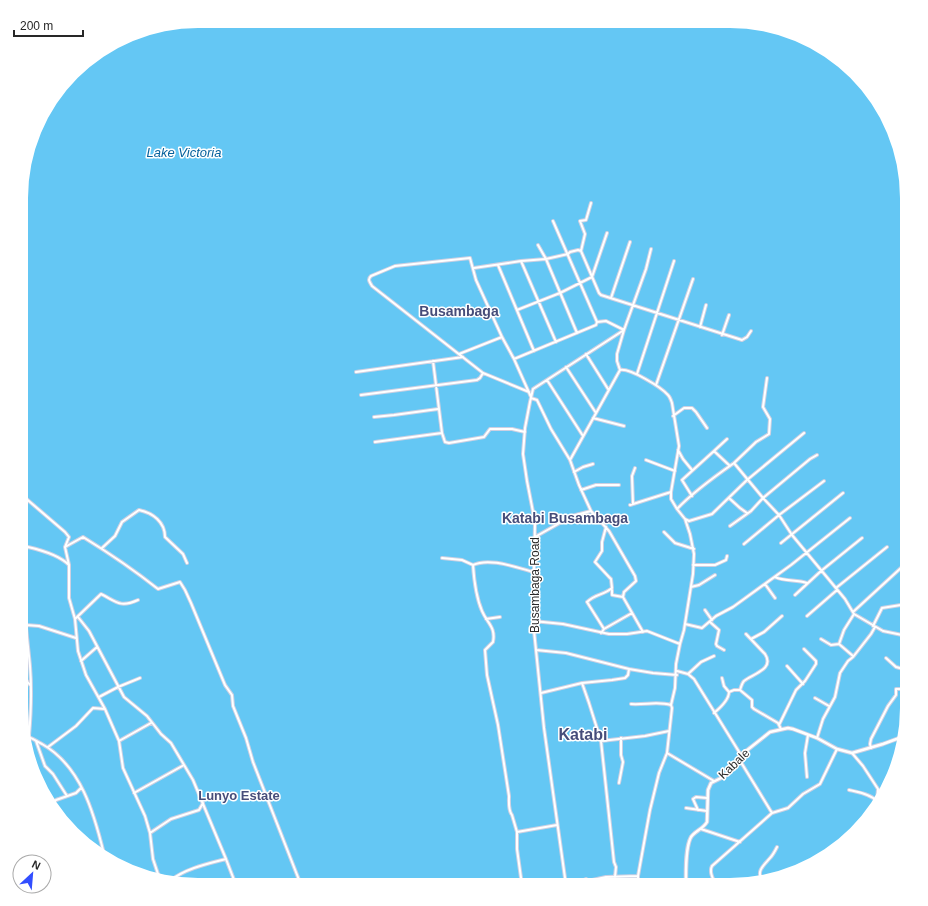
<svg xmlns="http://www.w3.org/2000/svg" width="928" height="906" viewBox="0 0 928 906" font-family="Arial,sans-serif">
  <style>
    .water { fill: #64c7f4 }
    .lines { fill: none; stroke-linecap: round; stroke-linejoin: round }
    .minor-casing { stroke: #cdd0e2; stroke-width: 4 }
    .tertiary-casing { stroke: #cdd0e2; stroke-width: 4.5 }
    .minor { stroke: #fff; stroke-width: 2 }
    .tertiary { stroke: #fff; stroke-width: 2.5 }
    .labels { text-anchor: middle; stroke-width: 3; stroke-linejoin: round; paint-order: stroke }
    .street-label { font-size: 12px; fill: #282828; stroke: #fff }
    .water-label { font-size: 13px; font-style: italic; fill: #06629d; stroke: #fff }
    .neighbourhood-label { font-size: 13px; font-weight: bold; fill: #464d7a; stroke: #fff }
    .quarter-label { font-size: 14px; font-weight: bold; fill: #464d7a; stroke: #fff }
    .district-label { font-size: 16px; font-weight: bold; fill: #464d7a; stroke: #fff }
  </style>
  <rect width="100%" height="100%" fill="#ebe4d8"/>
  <path class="water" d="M198 21 753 22 818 45 870 90 898 141 907 187V719L889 786 838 848 787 876 741 885H187L120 867 58 816 34 776 21 719 24 164 45 109 81 65 141 30Z"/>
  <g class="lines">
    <g class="minor-casing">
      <path id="minor" d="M538 245 546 259 568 254 570 252 578 250 581 251 599 293 601 295 742 340 747 337 751 331
        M581 251 585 234 580 221 586 220 591 203
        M521 261 556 342
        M498 265 534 351
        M474 268 521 261 546 259 577 333
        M611 298 630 242
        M517 310 560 293 592 277 607 233
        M700 327 706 305
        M722 335 729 315
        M459 354 502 337
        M586 354 608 389
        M514 359 502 337 476 280 470 258 395 266 371 276C367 280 370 282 372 286L483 373 529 392
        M433 361 442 433 445 442 449 443 484 437 490 429H512L525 432
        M566 367 596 413
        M620 370 617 361V354L624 330 646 269 651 249
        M356 372 463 357
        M637 374 674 261
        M547 380 583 436
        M656 385 693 279
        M361 395 477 380 480 378 483 373
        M531 397 514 359 596 325 597 322 553 221
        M531 398 537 400 551 429 570 460 620 370C630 368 661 387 668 395 670 397 671 400 672 403L679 446 671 492V499L677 509
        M673 416 684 408H692L696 412 707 428
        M374 417 394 415 438 409
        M593 418 624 426
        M375 442 442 433
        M678 450 683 459 692 470
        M714 451 727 439
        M570 460 579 485 591 511 609 531 635 576 636 581 624 592 623 597 643 632
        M646 460 675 471
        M734 463 756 442 769 434 770 419 763 407 767 378
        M574 472 583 467 593 464
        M581 490 596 485H619
        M23 496 65 532 69 537 65 547 69 565V598L75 619 78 651 86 675 105 709 119 741 123 768 145 816 150 833 153 859 159 877
        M692 496 682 480 714 451 730 466
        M729 498 740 508 747 513
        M633 504 632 476 635 468
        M630 505 671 492
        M685 519 689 521 712 514 747 480 804 433
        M730 526 751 511 763 498 810 459 817 455
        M664 532 675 543 694 549
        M535 537 572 516 591 511
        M781 543 843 493
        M744 544 779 515 824 481
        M65 547 83 537C109 553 134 570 158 589L180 582 185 590 191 603 225 685 232 695 233 706 246 738 253 762 301 885
        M102 548 115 536 122 522 139 510C153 513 165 522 165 537L183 554 187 563
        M22 552 28 547C41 550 59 555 69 565
        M442 558 462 560 473 565
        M693 565H715L726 560 727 556
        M22 566 24 571C22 603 27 634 30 666 32 690 31 713 29 736
        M534 572C517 568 490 557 473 565 474 580 476 597 482 611 487 623 496 627 493 642L485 650 487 675 498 725 509 796C509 802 508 810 512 815L517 832 557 825
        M775 577C785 582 797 579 807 583
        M765 584 775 598
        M691 587 699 585 715 575
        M836 588 887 547
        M612 590V595L623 597
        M795 595 821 571 862 538
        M705 610 712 620
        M853 612 902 567
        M807 616 837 590
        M78 617 89 631 124 697 147 716 161 734 171 743 193 780 226 859 236 885
        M75 619 101 594C117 602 120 608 138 600
        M486 619 500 617
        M533 621 563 624 609 634H627L647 631 680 644
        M710 622 719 630 716 644 717 646 724 650
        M685 624 702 628 716 616 733 607 791 565 850 518
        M26 625 39 626 76 638
        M873 626 882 608 907 604
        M22 629 26 632
        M604 629 587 602C595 594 604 595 612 588L611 579 609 577 595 562 602 551V542L606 527
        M601 633 604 629 632 613
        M751 639 764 632 782 616
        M821 639 831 645 839 644 853 656
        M839 644 844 630 854 614
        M536 650 566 653 629 669
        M886 658 896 667 907 670
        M81 661 97 647
        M787 666 803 684
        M677 671 688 674 694 679 741 755
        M688 674 701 662 714 656
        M722 678 724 686 729 692
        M22 679 26 680 30 685
        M582 683 589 703 601 741 614 862 616 867 615 877
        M740 690C741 687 742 683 744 681 753 674 775 669 765 654L746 634
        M541 693 582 683 612 680 625 678 628 675 629 669 653 673 677 675
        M99 697 118 687 140 678
        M815 698 829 706
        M631 704C645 705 658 701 671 705
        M714 713C720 708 729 700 729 692L734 690H740L752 700V707L754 709 778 723 781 729
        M779 725 796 690 805 681 816 664V661L804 649
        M25 736C31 737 36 741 42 744 81 766 94 813 104 854
        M817 738 823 719 835 697 840 673 848 661 853 657 871 634 875 627
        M36 741 45 766 53 774 67 796
        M119 741 151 723
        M601 741 645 736 669 731
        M48 747 76 726 93 708 105 709
        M871 748 870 744 871 739 888 706 896 695V689H900L907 691
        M667 753 714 781
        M852 753 863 766 878 789 877 801
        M739 759 772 813
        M807 777 805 753 808 735
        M619 783 623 762 621 755V738
        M849 790C858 792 870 794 877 801
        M134 793 184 765
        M878 793 882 795
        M51 804 56 800 76 793 81 788
        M686 808 707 811
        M698 810 693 799 696 797 707 798
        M701 829 740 842
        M517 832V849L522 885
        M150 833 171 819 199 810 203 803
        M171 880C187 868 207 864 226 859
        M762 880C756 871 764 865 770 858 773 855 775 851 777 847
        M566 885 544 728 533 621 535 522 527 481 523 454 525 428 530 402 533 389 624 330 606 321 597 322
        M571 885 586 879 588 881 606 877 638 876
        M638 885V876L650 810 659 773 667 753 672 708 671 705 675 688 676 664 680 644 684 630 693 574 694 554 690 534 685 519 677 509C693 492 714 477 734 463L763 498 779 515 792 535 845 599 854 614 883 631 907 636
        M716 885C713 879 709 872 712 866L772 813 788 808 803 794 820 784 837 749"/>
    </g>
    <g class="tertiary-casing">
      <path id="tertiary" d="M686 885C686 872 685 848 691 837 695 831 703 829 707 822L708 790 711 783 725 776 738 761 741 755 770 732 788 728 793 729 817 738 837 749 852 753 883 744 902 737"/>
    </g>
    <use href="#minor" class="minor"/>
    <use href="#tertiary" class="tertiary"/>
  </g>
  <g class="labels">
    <g class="street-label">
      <text transform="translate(535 585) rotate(-90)" y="4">Busambaga Road</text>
      <text transform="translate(734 764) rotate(-44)" y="4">Kabale</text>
    </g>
    <g class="water-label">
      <text x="184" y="157">Lake Victoria</text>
    </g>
    <g class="neighbourhood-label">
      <text x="239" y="800">Lunyo Estate</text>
    </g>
    <g class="quarter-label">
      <text x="459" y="316">Busambaga</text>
      <text x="565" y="523">Katabi Busambaga</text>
    </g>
    <g class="district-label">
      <text x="583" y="740">Katabi</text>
    </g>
  </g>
  <path d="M0 0H928V906H0ZM198 28H730A170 170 0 0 1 900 198V708A170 170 0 0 1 730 878H198A170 170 0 0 1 28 708V198A170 170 0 0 1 198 28Z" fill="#fff" fill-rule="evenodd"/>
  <g transform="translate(32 874) rotate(26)"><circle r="19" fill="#ffffff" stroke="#a9a9a9"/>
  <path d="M0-3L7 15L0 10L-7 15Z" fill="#324eff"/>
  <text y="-6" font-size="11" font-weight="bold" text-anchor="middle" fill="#282828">N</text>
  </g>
  <path d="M14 30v6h69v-6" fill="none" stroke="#282828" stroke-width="2"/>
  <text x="20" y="30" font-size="12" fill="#282828" stroke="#ffffff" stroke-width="3" paint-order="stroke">200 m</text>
</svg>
